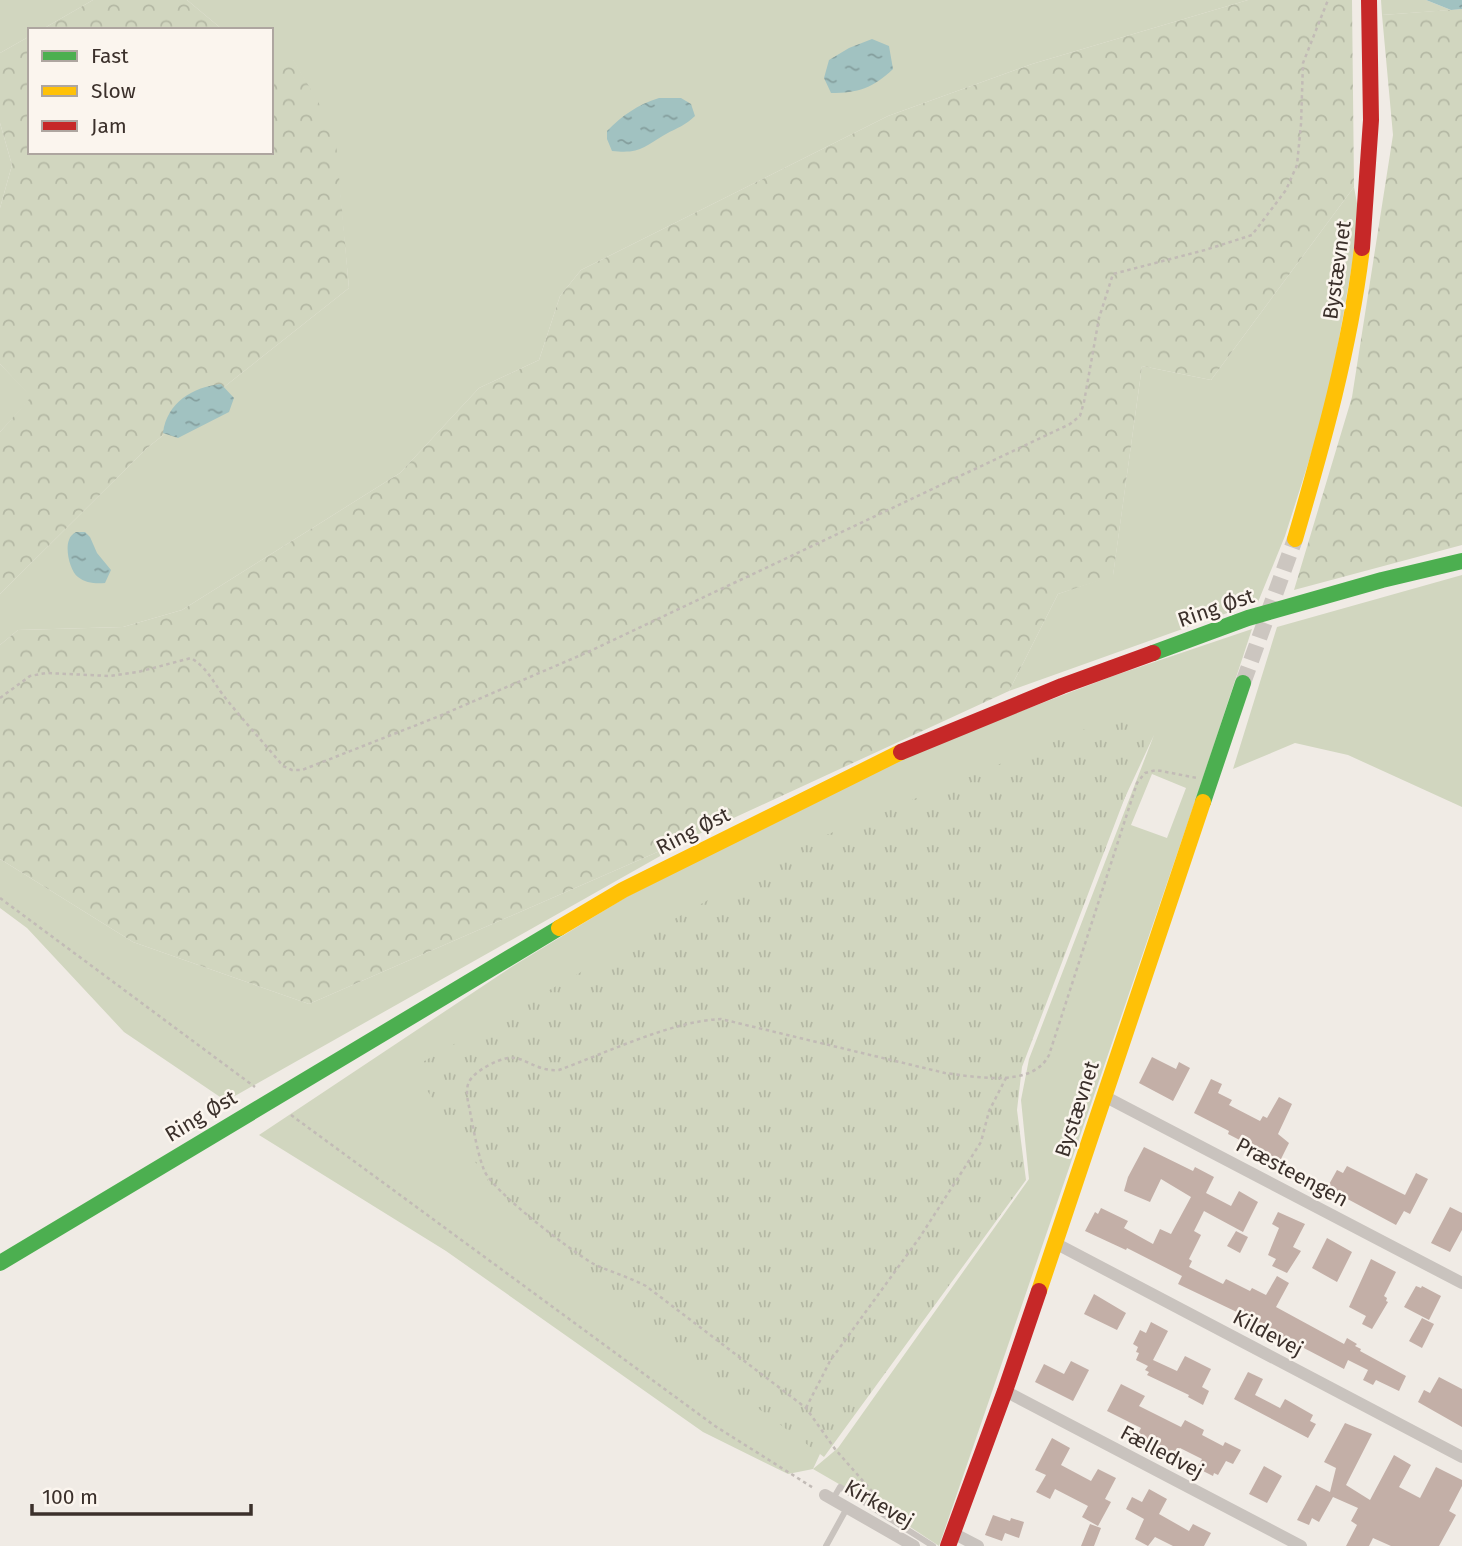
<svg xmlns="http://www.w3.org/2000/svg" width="1462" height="1546" viewBox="0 0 1462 1546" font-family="'Fira Sans',sans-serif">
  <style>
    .grass { fill: #d1d6bf; fill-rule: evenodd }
    .forest { fill: url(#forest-crowns) }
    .park { fill: url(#park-tufts) }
    .water { fill: url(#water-ripples) }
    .building { fill: #c3afa7 }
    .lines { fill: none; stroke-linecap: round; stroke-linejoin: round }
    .secondary-tunnel { stroke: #ccc6c0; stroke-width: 16; stroke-dasharray: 16 8; stroke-linecap: butt }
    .path { stroke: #c2bbb6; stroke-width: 2.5; stroke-dasharray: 3.5 3.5; stroke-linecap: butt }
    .lane { stroke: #c9c3be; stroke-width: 6 }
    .street { stroke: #c9c3be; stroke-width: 12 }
    .fast { stroke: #4caf50; stroke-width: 16 }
    .slow { stroke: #ffc107; stroke-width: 16 }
    .jam { stroke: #c62828; stroke-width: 16 }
    .labels { text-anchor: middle; stroke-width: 5; stroke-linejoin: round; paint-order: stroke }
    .street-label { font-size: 21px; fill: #3b302b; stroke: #fbf5ee }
  </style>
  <defs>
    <pattern id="forest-crowns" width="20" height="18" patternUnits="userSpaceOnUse" patternTransform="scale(1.75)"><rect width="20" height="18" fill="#d1d6bf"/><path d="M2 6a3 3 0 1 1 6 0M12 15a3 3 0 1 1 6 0" fill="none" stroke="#b4b8a4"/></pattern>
    <pattern id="park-tufts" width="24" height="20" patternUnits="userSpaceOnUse" patternTransform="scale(1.75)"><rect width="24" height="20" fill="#d1d6bf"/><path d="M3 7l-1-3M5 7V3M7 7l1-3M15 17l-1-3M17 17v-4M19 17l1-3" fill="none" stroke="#b4b8a4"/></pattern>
    <pattern id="water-ripples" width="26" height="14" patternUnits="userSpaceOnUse" patternTransform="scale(1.75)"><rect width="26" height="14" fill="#a1c2c1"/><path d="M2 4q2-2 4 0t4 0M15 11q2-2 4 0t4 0" fill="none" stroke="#849e9d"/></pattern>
  </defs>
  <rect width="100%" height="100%" fill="#f0ebe5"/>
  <path class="grass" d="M0 0H93L41 30H30V36L0 53Z
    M187 0H1248L1032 64 888 116 581 270 560 296 539 360 479 388 400 473 182 610 123 627 18 630 0 645V594L147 448 349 288 334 131 293 60H271V30H223Z
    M1381 0H1426L1451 10 1382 15Z
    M0 123 12 165 0 208Z
    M1354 187 1360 220 1328 401 1285 536 1258 602 1009 691 1058 594 1113 575 1142 366 1211 380Z
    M0 364 32 397 0 432Z
    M1462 575V807L1348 755 1295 743 1233 769 1277 627Z
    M1252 629 1198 793 939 1546 889 1513 813 1469 788 1474 703 1432 446 1251 259 1135 513 966 628 896 911 753 1113 676ZM1154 735 1029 1059 1021 1100 1029 1179 838 1448 813 1469ZM1152 774 1186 788 1167 838 1131 825Z
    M701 833 226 1101 124 1032 27 928 0 908V859L133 942 309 1004Z"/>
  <path class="forest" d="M93 0H187L223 30H41Z
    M1248 0H1352L1354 187 1211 380 1142 366 1113 576 1058 594 1009 691 701 833 309 1004 133 942 0 859V645L18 630 123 627 182 610 400 473 479 388 539 360 560 296 581 270 888 116 1032 64Z
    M1462 9V545L1294 590 1352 397 1393 135 1382 15Z
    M30 36V152H271V60L293 59 335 131 349 288 147 448 0 594V432L31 397 0 364V208L12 165 0 123V53Z"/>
  <path class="park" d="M1117 716 1148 737 1022 1067 1017 1110 1026 1180 824 1457 525 1236 412 1068 814 840Z"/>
  <path class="water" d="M1426 0H1462V9L1451 10Z
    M872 39 889 46 893 69C873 88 858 93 831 93L824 78 829 60 849 48Z
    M659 98H681L691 104 695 116C686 125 677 128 666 134 643 147 641 154 612 151L607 139V131C623 115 637 105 659 98Z
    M221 384 234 398 229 412 178 438 163 433C167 402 193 387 221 384Z
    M76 532H85L90 537 97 553 111 570 105 583C96 584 85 583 78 577 70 571 65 549 69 540 70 536 73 534 76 532Z"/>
  <path class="building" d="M1152 1057 1176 1069 1179 1062 1190 1068 1173 1101 1139 1083Z
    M1211 1079 1222 1084 1218 1093 1232 1100 1229 1105 1260 1121 1263 1116 1267 1118 1279 1097 1292 1104 1278 1134 1289 1143 1280 1161 1228 1134 1229 1131 1194 1113Z
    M1144 1147 1193 1171 1195 1167 1214 1177 1206 1193 1231 1206 1239 1191 1258 1202 1243 1232 1204 1211 1194 1231 1201 1235 1189 1259 1192 1261 1189 1267 1223 1284 1226 1279 1250 1291 1252 1288 1266 1295 1277 1276 1289 1283 1276 1307 1344 1344 1347 1338 1357 1344 1355 1346 1361 1349 1360 1351 1406 1376 1399 1391 1376 1380 1373 1385 1363 1380 1368 1370 1348 1360 1344 1369 1300 1346H1281V1333L1178 1284 1182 1276 1127 1248 1126 1250 1085 1231 1095 1212 1098 1214 1101 1208 1128 1221 1124 1228 1153 1244 1160 1229 1171 1234 1191 1197 1161 1179 1150 1202 1124 1191 1128 1177Z
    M1347 1166 1405 1195 1416 1173 1428 1179 1410 1214 1404 1211 1396 1225 1327 1188 1337 1170 1343 1173Z
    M1450 1207 1462 1213V1230L1450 1252 1431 1243Z
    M1278 1212 1305 1224 1293 1247 1301 1251 1287 1273 1272 1266 1276 1259 1268 1255 1279 1228 1272 1224Z
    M1236 1231 1248 1237 1240 1253 1227 1246Z
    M1327 1238 1352 1252 1337 1282 1312 1268Z
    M1371 1259 1396 1272 1384 1296 1387 1298 1386 1301 1388 1302 1372 1329 1362 1324 1366 1316 1349 1307Z
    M1416 1286 1421 1288 1422 1286 1441 1296 1429 1320 1404 1307Z
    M1094 1294 1126 1313 1117 1330 1084 1314Z
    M1422 1318 1434 1324 1422 1348 1409 1341Z
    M1151 1322 1168 1331 1153 1360 1177 1371 1185 1356 1211 1369 1202 1387 1209 1391 1203 1405 1188 1397 1189 1395 1147 1375 1149 1372 1145 1370 1148 1366 1136 1360 1139 1353 1136 1352 1138 1347 1133 1344 1140 1330 1146 1333Z
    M1071 1361 1089 1370 1073 1401 1035 1382 1044 1364 1064 1374Z
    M1248 1372 1263 1379 1255 1395 1280 1408 1285 1399 1313 1415 1310 1421 1316 1424 1308 1438 1234 1399Z
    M1439 1377 1462 1389V1427L1418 1402 1424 1390 1430 1393Z
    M1121 1384 1145 1396 1139 1406 1181 1427 1185 1420 1204 1430 1202 1435 1223 1446 1225 1442 1241 1450 1233 1464 1226 1461 1218 1475 1214 1473 1213 1476 1197 1468 1202 1459 1180 1448 1176 1455 1168 1452 1137 1436 1141 1428 1107 1411Z
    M1345 1423 1372 1434 1346 1485 1370 1500 1394 1455 1411 1465 1399 1487 1420 1498 1436 1467 1462 1480V1486L1449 1511 1456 1515 1439 1546H1391L1373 1538 1369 1546H1346L1357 1525 1351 1521 1358 1508 1333 1497 1319 1522 1312 1518 1309 1525 1297 1520 1316 1485 1330 1492 1336 1468 1324 1462Z
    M1052 1438 1070 1448 1061 1465 1091 1481 1098 1469 1116 1478 1105 1499 1111 1502 1098 1526 1082 1517 1088 1506 1055 1489 1050 1499 1036 1492 1046 1475 1035 1470Z
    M1264 1466 1282 1476 1267 1503 1249 1494Z
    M1149 1489 1167 1499 1159 1514 1189 1531 1193 1524 1211 1533 1204 1546H1173L1155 1537 1148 1546 1135 1539 1144 1519 1126 1509 1132 1497 1142 1502Z
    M993 1515 1010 1521 1011 1518 1024 1522 1019 1538 1005 1533 1002 1541 985 1535Z
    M1090 1524 1101 1528 1094 1546H1081Z"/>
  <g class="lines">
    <path class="secondary-tunnel" d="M1243 683 1295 539"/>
    <path class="path" d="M0 698 30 676 46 673 109 676 138 672 191 658C207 668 212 680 223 695 242 719 263 742 283 766L292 770H302L437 717 588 652 1070 424 1080 416 1084 402 1099 318 1113 274 1205 250 1252 235 1286 190 1297 165 1301 124 1303 63 1328 0
      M0 898 255 1087
      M291 1115 715 1426 815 1489
      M806 1408 830 1361 920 1237 981 1142 989 1111 1007 1076
      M877 1497 835 1449 806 1408 646 1286C629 1277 610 1272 592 1263 570 1250 492 1191 484 1170 476 1149 473 1124 468 1102 467 1096 466 1088 469 1082 474 1071 498 1059 509 1058 525 1056 536 1072 559 1070 606 1053 672 1021 721 1019L945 1073C976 1077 1033 1088 1049 1055L1137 783 1145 773 1156 770 1197 778"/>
    <path class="lane" d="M833 1499 840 1487 933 1546
      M826 1546 847 1508"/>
    <path class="street" d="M1104 1096 1462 1283
      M1055 1243 1462 1457
      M1005 1391 1301 1546
      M825 1495 914 1546
      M953 1533 978 1546"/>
    <path class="fast" d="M1153 653 1248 618 1382 580 1462 561
      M1203 802 1243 683
      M0 1263 559 928"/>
    <path class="slow" d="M1295 539C1323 443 1350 348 1362 248
      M559 928 623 890 901 752
      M1039 1291 1203 802"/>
    <path class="jam" d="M1362 248 1371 120 1369 0
      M901 752 1062 686 1153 653
      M948 1546 1005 1391 1039 1291"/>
  </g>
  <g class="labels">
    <g class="street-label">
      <text transform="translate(1337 270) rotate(-82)" y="7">Bystævnet</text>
      <text transform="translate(1216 608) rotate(-19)" y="7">Ring Øst</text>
      <text transform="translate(693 831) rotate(-27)" y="7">Ring Øst</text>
      <text transform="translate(1077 1109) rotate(-72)" y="7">Bystævnet</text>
      <text transform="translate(201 1116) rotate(-31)" y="7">Ring Øst</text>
      <text transform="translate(1292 1172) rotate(28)" y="7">Præsteengen</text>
      <text transform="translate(1268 1333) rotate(28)" y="7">Kildevej</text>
      <text transform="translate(1162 1452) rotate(28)" y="7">Fælledvej</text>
      <text transform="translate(879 1504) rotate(30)" y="7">Kirkevej</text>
    </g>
  </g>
  <rect x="28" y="28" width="245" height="126" fill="#fbf5ee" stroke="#aea6a0" stroke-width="2"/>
  <rect x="42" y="51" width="35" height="10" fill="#4caf50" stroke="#aea6a0" stroke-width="2"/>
  <text x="91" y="63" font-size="21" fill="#3b302b">Fast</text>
  <rect x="42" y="86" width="35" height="10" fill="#ffc107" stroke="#aea6a0" stroke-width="2"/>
  <text x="91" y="98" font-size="21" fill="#3b302b">Slow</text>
  <rect x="42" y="121" width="35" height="10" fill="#c62828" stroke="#aea6a0" stroke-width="2"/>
  <text x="91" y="133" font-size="21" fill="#3b302b">Jam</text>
  <path d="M32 1504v10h219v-10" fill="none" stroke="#3b302b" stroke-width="3.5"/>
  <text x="42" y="1504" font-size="21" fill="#3b302b" stroke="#fbf5ee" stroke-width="5" paint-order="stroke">100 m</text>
</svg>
